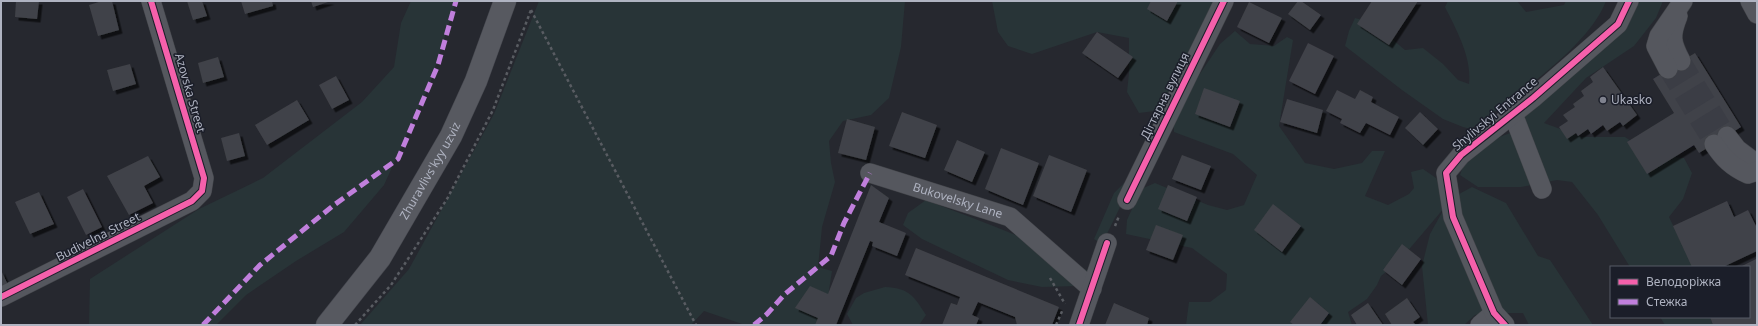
<svg xmlns="http://www.w3.org/2000/svg" width="1758" height="326" viewBox="0 0 1758 326" font-family="'Noto Sans',sans-serif">
  <style>
    .green { fill: #283437 }
    .building { fill: #404248; filter: url(#shadow) }
    .lines { fill: none; stroke-linecap: round; stroke-linejoin: round }
    .minor-tunnel { stroke: #3b3d45; stroke-width: 19; stroke-dasharray: 19 10; stroke-linecap: butt }
    .minor-casing { stroke: #414348; stroke-width: 20 }
    .major-casing { stroke: #43454c; stroke-width: 23 }
    .path { stroke: #595c62; stroke-width: 2.5; stroke-dasharray: 3 3; stroke-linecap: butt }
    .minor { stroke: #55575e; stroke-width: 19 }
    .major { stroke: #575960; stroke-width: 22 }
    .quiet { stroke: #c07fdc; stroke-width: 5; stroke-dasharray: 10 5; stroke-linecap: butt }
    .cycleway-casing { stroke: #1b1e29; stroke-width: 8 }
    .cycleway { stroke: #f560ab; stroke-width: 6 }
    .poi-dot { fill: #7f828e; stroke: #1b1e29; stroke-width: 1.5 }
    .labels { text-anchor: middle; stroke-width: 3; stroke-linejoin: round; paint-order: stroke }
    .street-label { font-size: 12px; fill: #afb3c1; stroke: #1b1e29 }
    .poi-label { font-size: 12px; fill: #afb3c1; stroke: #1b1e29; text-anchor: start }
  </style>
  <defs>
    <filter id="shadow"><feDropShadow dx="3.5" dy="3.5" stdDeviation="0" flood-color="#0009"/></filter>
  </defs>
  <rect width="100%" height="100%" fill="#26282f"/>
  <path class="green" d="M411 1H456L430 84 384 185 344 232 296 261 246 295 216 325H89L90 279 199 209 263 178 362 102 394 67 401 23Z
    M539 1H905L901 47 889 98 871 115 843 121 829 141 831 163 835 182 822 227 818 267 832 271 825 316 830 325H745L704 311 691 325H648L646 324 645 325H360L409 269 494 114Z
    M992 1H1214L1173 91 1155 111 1139 113 1127 92 1129 73V38L1097 32 1032 54 1008 46 998 32Z
    M1448 1H1517L1526 12 1564 5 1566 1H1606C1589 47 1511 99 1471 129L1463 127 1443 119 1402 90 1345 46 1349 31 1355 18 1373 23 1405 50 1423 48 1443 64 1458 80 1469 84C1472 58 1457 31 1445 7Z
    M1631 1H1663L1656 18 1634 46 1586 78 1544 123 1582 137H1625L1652 155 1684 158 1692 173 1683 199 1669 217 1693 267H1630L1598 215 1572 182 1557 180 1521 187H1478L1460 175 1466 158 1479 145 1523 128 1526 111Z
    M1235 31 1250 44 1274 46 1287 37 1293 40 1279 126 1305 163 1334 169 1362 163 1372 151H1385L1365 196 1388 205 1409 194 1414 188 1411 172 1423 169 1436 178 1447 204 1450 199 1472 187 1506 203 1538 256 1550 260 1593 325H1529L1523 313H1485L1475 315 1464 325H1428L1422 266 1430 234 1445 207 1400 260 1381 276 1377 285 1367 299 1348 312 1352 325H1186L1189 302H1210L1226 290 1227 274 1192 248 1126 234 1127 220 1141 189 1155 183 1208 205 1227 210 1244 205 1257 175 1233 154 1174 132 1173 114 1220 44Z
    M1124 183 1125 197 1102 244 1094 239 1114 193Z
    M926 200C981 222 1037 240 1088 271L1077 286 1042 287 1008 280 922 239 903 225 908 213Z
    M885 287C909 288 914 296 926 315L919 325H853L847 314 856 298 864 293Z
    M1660 317H1710L1713 325H1665Z"/>
  <path class="building" d="M16 1H39L37 19 15 17Z
    M102 1H112L119 30 98 36 89 5Z
    M187 1H202L207 16 193 20Z
    M241 1H272L273 6 245 14Z
    M311 1H331L313 7Z
    M1151 1H1178L1167 21 1147 9Z
    M1298 1H1301L1321 15 1310 30 1288 14Z
    M1372 1H1418L1389 45 1357 24Z
    M1249 2 1282 18 1269 43 1237 27Z
    M1097 32 1133 57 1118 78 1082 53Z
    M1308 43 1334 56 1315 94 1289 81Z
    M1695 53 1741 127 1699 153 1694 145 1647 174 1627 142 1674 113 1653 79Z
    M218 57 224 77 203 83 198 63Z
    M130 64 136 84 113 91 107 70Z
    M1603 67 1637 115 1623 126 1620 122 1607 131 1603 125 1591 134 1588 129 1578 136 1576 133 1567 139 1559 127 1568 121 1563 115 1575 107 1573 104 1584 96 1581 91 1593 82 1590 77Z
    M336 76 349 100 332 109 319 85Z
    M1204 88 1240 101 1230 127 1195 114Z
    M1337 90 1355 99 1360 90 1373 97 1371 102 1399 117 1390 135 1366 123 1360 133 1340 123 1342 119 1326 111Z
    M1287 99 1323 110 1317 133 1280 122Z
    M297 100 309 120 267 145 255 125Z
    M902 112 937 125 925 158 889 146Z
    M1420 112 1438 129 1423 145 1405 128Z
    M847 119 875 127 866 160 838 153Z
    M239 133 245 156 227 161 221 138Z
    M957 140 985 152 972 182 944 170Z
    M1001 148 1039 163 1023 205 985 189Z
    M1049 155 1087 170 1071 212 1033 196Z
    M1182 155 1211 166 1201 190 1172 179Z
    M148 156 160 177 144 186 153 203 129 215 107 176Z
    M871 185 889 198 879 222 906 233 897 256 872 246 873 242 870 241 836 325H815L818 318 795 308 810 286 828 294Z
    M1168 185 1197 197 1187 221 1158 209Z
    M83 189 102 227 86 235 67 197Z
    M39 192 54 224 30 234 15 202Z
    M1727 201 1734 217 1748 210 1757 228V251L1723 267H1692L1673 226Z
    M1273 204 1301 226 1282 252 1254 230Z
    M1156 225 1183 235 1173 260 1146 250Z
    M1402 244 1421 259 1402 285 1383 270Z
    M916 248 1059 307 1052 325H1017L1015 317 978 302 972 315 979 318 976 325H942L951 303 957 305 960 297 905 275Z
    M1756 259 1757 325H1713L1710 317H1749V267H1740Z
    M1 270 8 285 1 288Z
    M1310 297 1329 313 1320 325H1294L1290 322Z
    M1407 298 1420 317 1413 322 1416 325H1392L1385 314Z
    M1114 303 1149 318 1147 325H1105Z
    M1368 303 1383 325H1357L1351 315Z"/>
  <g class="lines">
    <path class="minor-tunnel" d="M1681 61 1727 136
      M1668 69 1714 144"/>
    <g class="minor-casing">
      <g id="minor">
        <path d="M1750 1 1757 14"/>
        <path d="M1678 16C1670 36 1671 42 1681 61"/>
        <path d="M1668 69 1656 46 1659 36 1683 1"/>
        <path d="M1513 114 1542 189"/>
        <path d="M1727 136 1737 149 1757 164"/>
        <path d="M1714 144C1723 158 1732 167 1748 174L1757 171"/>
        <path id="s1" d="M870 173 1010 217 1092 289"/>
        <path d="M1127 200 1224 1"/>
        <path d="M1 297 192 201 202 191 204 178 151 1"/>
        <path d="M1079 325 1107 243"/>
        <path d="M1480 325 1494 313"/>
        <path d="M1505 325 1494 313 1453 217 1446 173 1461 155 1533 98 1618 24 1629 1"/>
      </g>
    </g>
    <g class="major-casing">
      <g id="major">
        <path id="s2" d="M327 325 380 258 451 136 476 81 505 1"/>
      </g>
    </g>
    <path class="path" d="M531 10 696 325
      M1115 226 1119 216
      M1050 278 1065 304
      M355 325 391 285 447 199 493 110 531 10
      M1056 325 1063 309"/>
    <use href="#minor" class="minor"/>
    <use href="#major" class="major"/>
    <path class="quiet" d="M203 325 260 265 334 205 398 159 438 65 456 1
      M754 325 767 314 785 294 831 256 844 223 870 173"/>
    <g class="cycleway-casing">
      <path id="cycleway" d="M1127 200 1224 1
        M1 297 192 201 202 191 204 178 151 1
        M1079 325 1107 243
        M1505 325 1494 313 1453 217 1446 173 1461 155 1533 98 1618 24 1629 1"/>
    </g>
    <use href="#cycleway" class="cycleway"/>
  </g>
  <circle class="poi-dot" cx="1603" cy="100" r="4"/>
  <g class="labels">
    <g class="street-label">
      <text transform="translate(190 93) rotate(74)" y="4">Azovska Street</text>
      <text transform="translate(1165 96) rotate(-64)" y="4">Дігтярна вулиця</text>
      <text transform="translate(1495 114) rotate(-40)" y="4">Shylivskyi Entrance</text>
      <text dy="4" stroke="none"><textPath href="#s2" startOffset="186">Zhuravlivs'kyy uzviz</textPath></text>
      <text dy="4" stroke="none"><textPath href="#s1" startOffset="92">Bukovelsky Lane</textPath></text>
      <text transform="translate(98 237) rotate(-27)" y="4">Budivelna Street</text>
    </g>
    <g class="poi-label">
      <text x="1611" y="104">Ukasko</text>
    </g>
  </g>
  <rect width="1758" height="326" fill="none" stroke="#afb3c1" stroke-width="4"/>
  <rect x="1610" y="266" width="140" height="52" fill="#1b1e29" stroke="#565a66"/>
  <rect x="1618" y="279" width="20" height="6" fill="#f560ab" stroke="#565a66"/>
  <text x="1646" y="286" font-size="12" fill="#afb3c1">Велодоріжка</text>
  <rect x="1618" y="299" width="20" height="6" fill="#c07fdc" stroke="#565a66"/>
  <text x="1646" y="306" font-size="12" fill="#afb3c1">Стежка</text>
</svg>
